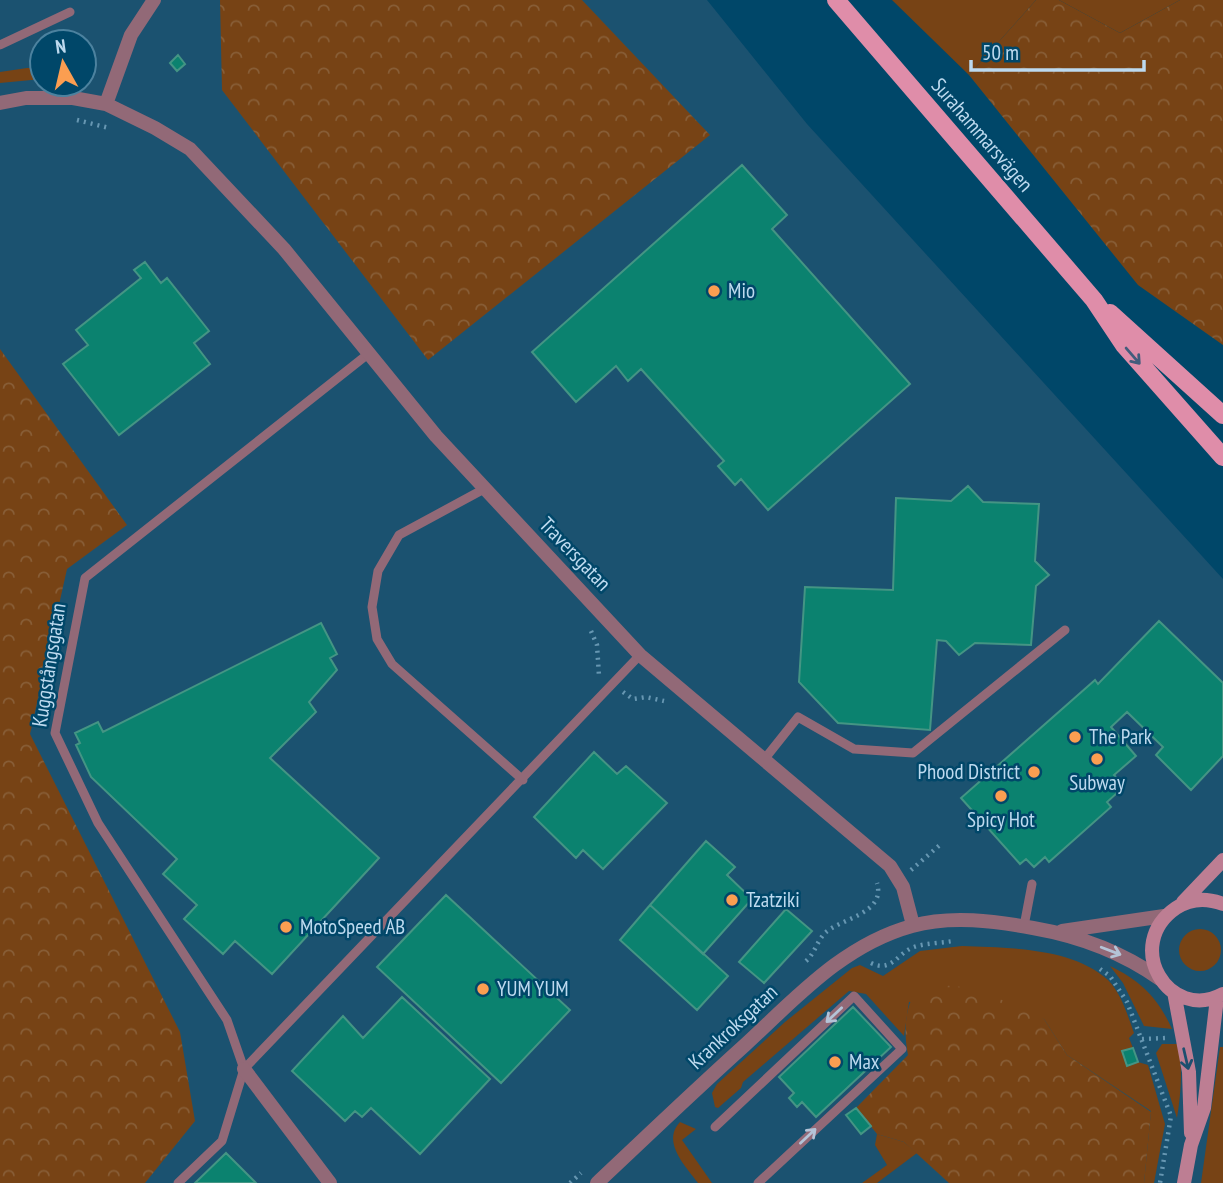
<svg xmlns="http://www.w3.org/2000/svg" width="1223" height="1183" viewBox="0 0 1223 1183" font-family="'PT Sans Narrow',sans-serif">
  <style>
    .built { fill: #1b5270; fill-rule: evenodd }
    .green { fill: #774315 }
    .forest { fill: url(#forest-crowns) }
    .building { fill: #0b826f; stroke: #449584; stroke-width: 2 }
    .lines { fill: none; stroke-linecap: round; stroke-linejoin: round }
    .path { stroke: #6797b2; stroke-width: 4.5; stroke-dasharray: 2 5; stroke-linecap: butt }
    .lane { stroke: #926977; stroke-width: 9 }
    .street { stroke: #926977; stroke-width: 14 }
    .secondary { stroke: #bd7e93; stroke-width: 14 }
    .primary { stroke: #df8da9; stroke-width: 18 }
    .oneway { stroke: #435c7c }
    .oneway2 { stroke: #b4c3d7 }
    .oneway3 { stroke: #1c4f6f }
    .poi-dot { fill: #fb9e51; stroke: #004769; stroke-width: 2.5 }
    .labels { text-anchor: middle; stroke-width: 5; stroke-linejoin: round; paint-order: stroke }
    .street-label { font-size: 21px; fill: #bddaef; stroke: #004769 }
    .poi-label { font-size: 21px; fill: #bddaef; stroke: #004769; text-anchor: start }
  </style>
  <defs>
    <pattern id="forest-crowns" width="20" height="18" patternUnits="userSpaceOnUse" patternTransform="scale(1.75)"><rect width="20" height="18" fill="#774315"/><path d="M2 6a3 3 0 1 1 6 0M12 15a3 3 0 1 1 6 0" fill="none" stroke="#885e37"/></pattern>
  </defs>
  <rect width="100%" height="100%" fill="#004769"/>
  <path class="built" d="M0 0H707L807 124 1223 579V1183H0ZM42 42H84V84H42Z"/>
  <path class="green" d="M892 0H1036L969 75Z
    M1059 0H1180L1120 33Z
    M27 68H42V79L0 83V72Z
    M1179 950a21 21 0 1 1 42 0a21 21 0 1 1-42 0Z
    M962 946C1008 948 1072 947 1108 980 1121 993 1128 1016 1134 1033L1129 1038 1133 1048 1122 1051 1127 1065 1138 1062 1148 1065 1165 1124 1154 1183H1144L1151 1111 1067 1055 1044 1019 909 1002 904 1036 866 994 849 991 743 1082 741 1088 718 1108 715 1107 712 1093 717 1084 785 1022 852 968 860 965 883 976 920 951Z
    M1110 966C1141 981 1158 998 1172 1029L1144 1026 1123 983Z
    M1162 1044H1178C1183 1070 1181 1092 1177 1118L1156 1053Z
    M1220 1047H1223V1183H1201Z
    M680 1122 696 1129 682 1140 712 1183H698C686 1167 661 1142 680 1122Z
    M877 1134 904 1142 917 1153 877 1183H862L887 1165 875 1145Z"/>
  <path class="forest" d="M220 0H582L710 135 428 360 222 90Z
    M1036 0H1059L1120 33 1180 0H1223V345L1138 285 969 75Z
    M0 349 127 525 67 569 30 734 180 1032 195 1121 145 1183H0Z
    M939 985 975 988 1044 1019 1067 1055 1151 1112 1144 1183H949L904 1142 877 1134 856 1108 908 1055C904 1034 904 1011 915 992Z"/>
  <path class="building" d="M178 55 185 64 177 71 170 63Z
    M742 165 787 215 772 229 910 384 768 510 741 479 735 485 718 466 724 461 641 369 628 381 616 366 576 402 532 352Z
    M145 262 161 283 167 278 209 331 194 343 210 364 119 435 63 364 88 345 76 330 141 278 134 270Z
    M968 486 983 502 1039 504 1035 561 1049 575 1036 586 1031 645 975 643 959 655 946 641 937 640 930 730 838 723 799 682 805 587 893 590 896 498 951 501Z
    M1159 621 1223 683V756L1191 790 1156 755 1163 747 1127 712 1111 727 1136 756 1114 775 1117 778 1110 785 1117 793 1107 802 1111 807 1049 862 1045 857 1034 867 1026 859 1020 864 961 798 1095 680 1098 684Z
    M321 623 337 654 330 658 337 670 309 702 316 712 270 758 379 858 272 974 235 941 223 954 184 919 197 905 163 874 177 859 91 777 76 745 80 743 75 733 98 722 103 732Z
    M594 752 617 774 626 766 667 803 603 869 583 850 576 858 534 817Z
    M706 841 735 867 727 875 752 899 703 954 650 905Z
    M446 895 570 1010 501 1083 377 967Z
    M650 905 728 976 697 1010 620 940Z
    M786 909 812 931 764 983 739 962Z
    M402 997 490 1079 420 1154 371 1108 362 1117 355 1111 345 1121 292 1071 343 1016 363 1038Z
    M853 1007 891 1047 816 1117 802 1102 797 1107 789 1098 794 1093 779 1077Z
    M1133 1048 1138 1062 1127 1066 1122 1051Z
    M856 1108 871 1126 861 1134 846 1115Z
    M226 1153 256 1183H195Z"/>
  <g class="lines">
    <path class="path" d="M77 120 109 128
      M591 631 597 645 599 676
      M623 692 633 699 646 697 664 701
      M911 870 941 844
      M806 961C815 953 817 941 825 933 841 918 886 914 877 883
      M871 963C892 973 897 953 914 947 926 943 941 943 953 941
      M1100 969 1110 976 1127 1002 1171 1116 1160 1183
      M1142 1039 1166 1038
      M570 1183 581 1173"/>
    <path class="lane" d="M0 45 70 12
      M484 489 399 535 378 571 372 607 377 639 392 664 523 780
      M763 761 798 717 854 749 913 753 1065 630
      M1024 926 1032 884
      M244 1069 227 1020 98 823 55 733 85 578 368 354
      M715 1127 854 996 902 1049 758 1183
      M178 1183 222 1141 244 1069 640 655"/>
    <path class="street" d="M0 103 26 98H73L106 104 155 128 190 149 284 249 436 436 640 655 890 866 903 887 913 925
      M106 104 131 35 154 0
      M1062 931 1164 916
      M244 1069 330 1183
      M597 1183C646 1137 695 1090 745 1045 796 998 843 945 912 926 951 915 995 921 1033 928 1079 936 1122 952 1160 979"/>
    <path class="secondary" d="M1183 902 1223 860
      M1223 904C1207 898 1191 898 1176 908 1122 945 1169 1023 1223 994
      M1174 992 1189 1072 1191 1133
      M1184 1183 1191 1145 1204 1108 1217 998"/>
    <path class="primary" d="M836 0 1094 300 1124 345 1223 457
      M1110 313 1223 415"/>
  </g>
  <defs><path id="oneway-shaft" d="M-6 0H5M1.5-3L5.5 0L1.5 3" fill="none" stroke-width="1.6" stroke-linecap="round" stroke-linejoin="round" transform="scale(1.75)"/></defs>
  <use class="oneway" href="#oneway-shaft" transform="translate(1133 356) rotate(49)"/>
  <g class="oneway2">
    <use href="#oneway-shaft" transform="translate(1111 951) rotate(21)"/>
    <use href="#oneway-shaft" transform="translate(834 1015) rotate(137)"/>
    <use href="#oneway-shaft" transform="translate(808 1136) rotate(-43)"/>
  </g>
  <use class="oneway3" href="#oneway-shaft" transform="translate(1186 1059) rotate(77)"/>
  <g class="poi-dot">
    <circle cx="714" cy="291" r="7"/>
    <circle cx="1075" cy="737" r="7"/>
    <circle cx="1097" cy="759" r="7"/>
    <circle cx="1034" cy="772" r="7"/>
    <circle cx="1001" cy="796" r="7"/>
    <circle cx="732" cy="900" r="7"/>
    <circle cx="286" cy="927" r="7"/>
    <circle cx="483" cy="989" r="7"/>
    <circle cx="835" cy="1062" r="7"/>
  </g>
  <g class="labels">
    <g class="street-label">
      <text transform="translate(982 135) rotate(49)" y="7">Surahammarsvägen</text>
      <text transform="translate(575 554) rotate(46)" y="7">Traversgatan</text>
      <text transform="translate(49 665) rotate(-81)" y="7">Kuggstångsgatan</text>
      <text transform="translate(733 1027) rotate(-43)" y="7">Krankroksgatan</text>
    </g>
    <g class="poi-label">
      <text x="728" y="298">Mio</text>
      <text x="1089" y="744">The Park</text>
      <text x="1020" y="779" text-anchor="end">Phood District</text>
      <text x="1097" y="790" text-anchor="middle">Subway</text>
      <text x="1001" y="827" text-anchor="middle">Spicy Hot</text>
      <text x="746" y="907">Tzatziki</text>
      <text x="300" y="934">MotoSpeed AB</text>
      <text x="497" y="996">YUM YUM</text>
      <text x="849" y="1069">Max</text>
    </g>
  </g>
  <g transform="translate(63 63) rotate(352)"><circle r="33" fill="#004769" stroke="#4c829f" stroke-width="2"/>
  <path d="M0-5L12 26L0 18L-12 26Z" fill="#fb9e51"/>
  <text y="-10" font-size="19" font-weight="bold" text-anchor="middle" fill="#bddaef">N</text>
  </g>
  <path d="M971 60v10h173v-10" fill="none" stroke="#bddaef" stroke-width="3.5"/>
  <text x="982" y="60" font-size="21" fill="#bddaef" stroke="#004769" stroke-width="5" paint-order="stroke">50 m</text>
</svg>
